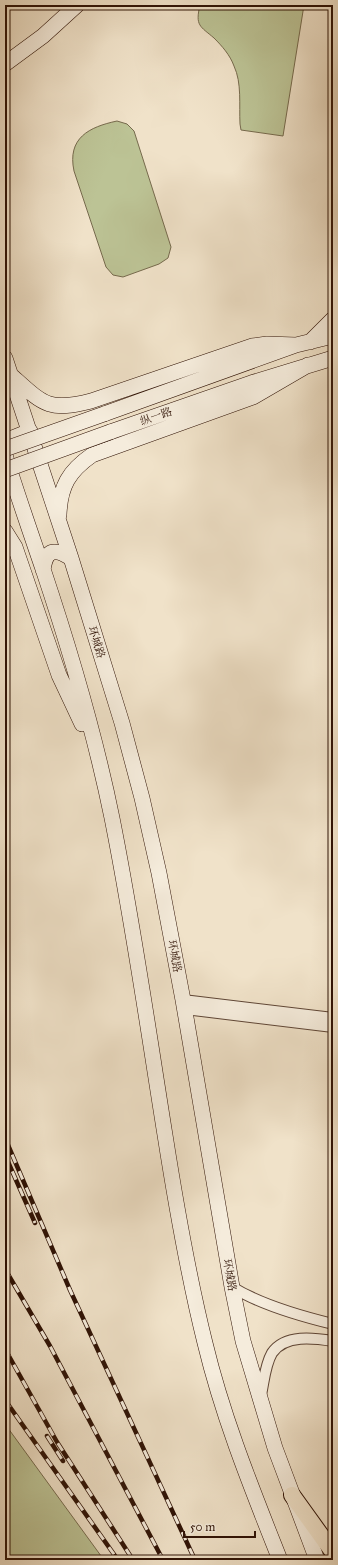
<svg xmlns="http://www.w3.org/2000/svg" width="338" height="1565" viewBox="0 0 338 1565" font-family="'IM FELL Great Primer','Noto Serif SC',serif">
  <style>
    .green { fill: #bcc395; stroke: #766a4d }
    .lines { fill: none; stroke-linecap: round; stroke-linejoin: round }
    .street-casing { stroke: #5f4636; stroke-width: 12 }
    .secondary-casing { stroke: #2f1205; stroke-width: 16 }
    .primary-casing { stroke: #2f1205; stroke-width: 18 }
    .street { stroke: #f5ecdc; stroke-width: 10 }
    .secondary { stroke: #f5ecdc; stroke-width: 15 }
    .primary { stroke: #f0e2c9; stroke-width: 16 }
    .rail-casing { stroke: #2f1205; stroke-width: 4.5 }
    .rail { stroke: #f5ecdc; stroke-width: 3; stroke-dasharray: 9; stroke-linecap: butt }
    .secondary-bridge-casing { stroke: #2f1205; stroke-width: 16; stroke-linecap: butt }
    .secondary-bridge { stroke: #f5ecdc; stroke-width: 15 }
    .labels { text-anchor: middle; stroke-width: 3; stroke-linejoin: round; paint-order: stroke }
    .street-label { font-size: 11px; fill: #2f1205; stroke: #f5ecdc }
  </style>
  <rect width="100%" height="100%" fill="#f0e2c9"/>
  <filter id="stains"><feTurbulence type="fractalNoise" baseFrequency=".005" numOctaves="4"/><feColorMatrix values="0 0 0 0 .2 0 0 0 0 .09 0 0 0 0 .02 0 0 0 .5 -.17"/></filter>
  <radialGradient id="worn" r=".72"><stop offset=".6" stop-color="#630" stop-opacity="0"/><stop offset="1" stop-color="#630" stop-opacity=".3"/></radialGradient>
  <path class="green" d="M200 5H304L283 136 241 130 240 124C239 105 242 83 234 66 230 55 222 46 214 38 200 26 195 26 200 5Z
    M117 121 127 124 134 131 171 247 168 258 159 264 123 277 113 275 106 267 74 171C67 138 89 127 117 121Z
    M5 1424 104 1560H5Z"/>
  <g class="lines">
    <g class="street-casing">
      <path id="street" d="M183 1000 333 1018
        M185 1009 333 1027
        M232 1287C261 1305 300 1316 333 1324
        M261 1395C264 1381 265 1365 272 1353 285 1334 314 1338 333 1341"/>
    </g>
    <g class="secondary-casing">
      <path id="secondary" d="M5 64 43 36 77 5
        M310 342 333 319
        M5 358 71 558 122 723 142 798 159 873 183 1000 232 1287 243 1341 275 1448 317 1560
        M13 377C43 404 49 412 91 401L252 346 267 344 296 345
        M104 414 296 345 333 336
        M110 432 251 383 333 358
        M5 441 30 431
        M5 455C17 494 30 531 43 569 70 650 95 734 112 818 133 923 148 1029 165 1135 176 1205 188 1275 205 1343 223 1418 252 1489 280 1560
        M59 515C60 486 69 471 92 455L253 397 308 365
        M5 531 15 547 59 675 82 724
        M43 570C46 549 54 548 71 558"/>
    </g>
    <g class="primary-casing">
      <path id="primary" d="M292 1495 333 1552"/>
    </g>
    <use href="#street" class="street"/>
    <use href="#secondary" class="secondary"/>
    <use href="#primary" class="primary"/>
    <g class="rail-casing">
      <path id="rail" d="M5 1138 70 1290 195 1560
        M5 1155 35 1223
        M5 1269 50 1346 163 1560
        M5 1349 57 1442 133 1560
        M5 1400 118 1560
        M47 1436 63 1461"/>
    </g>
    <use href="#rail" class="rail"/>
    <g class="secondary-bridge-casing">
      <path id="secondary-bridge" d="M5 449 104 414
        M5 470 110 432"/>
    </g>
    <use href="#secondary-bridge" class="secondary-bridge"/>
  </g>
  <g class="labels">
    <g class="street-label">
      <text transform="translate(156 416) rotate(-19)" y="4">纵一路</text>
      <text transform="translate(97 642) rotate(73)" y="4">环城路</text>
      <text transform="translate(175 956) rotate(79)" y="4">环城路</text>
      <text transform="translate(230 1275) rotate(80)" y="4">环城路</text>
    </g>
  </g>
  <rect width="338" height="1565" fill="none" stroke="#f0e2c9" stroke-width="20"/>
  <rect x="6" y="6" width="326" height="1553" fill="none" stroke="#2f1205" stroke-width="2"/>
  <rect x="10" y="10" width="318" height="1545" fill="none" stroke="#2f1205"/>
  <path d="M184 1531v6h71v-6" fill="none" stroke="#2f1205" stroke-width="2"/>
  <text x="190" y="1531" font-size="12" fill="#2f1205" stroke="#f5ecdc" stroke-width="3" paint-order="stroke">50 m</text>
  <rect width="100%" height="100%" filter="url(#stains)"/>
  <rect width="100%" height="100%" fill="url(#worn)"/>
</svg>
